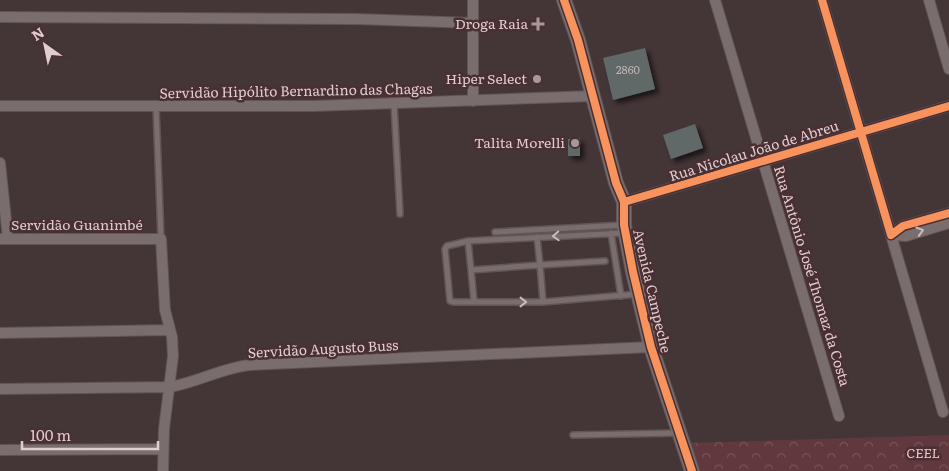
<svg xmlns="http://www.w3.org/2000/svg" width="949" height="471" viewBox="0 0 949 471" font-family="Literata,serif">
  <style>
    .park { fill: url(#park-crowns) }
    .building { fill: #616968; filter: url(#shadow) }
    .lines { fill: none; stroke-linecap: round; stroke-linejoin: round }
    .lane-casing { stroke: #605455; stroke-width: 8 }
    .street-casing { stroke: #605455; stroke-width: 12 }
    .secondary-casing { stroke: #605455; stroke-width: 16 }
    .lane { stroke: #7a6d6e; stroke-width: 5 }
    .street { stroke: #7a6d6e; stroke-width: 10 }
    .secondary { stroke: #7a6d6e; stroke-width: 14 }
    .cycleway-casing { stroke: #4a2f33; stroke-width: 11 }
    .cycleway { stroke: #f8935d; stroke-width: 8 }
    .oneway { stroke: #cbbabc }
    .poi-dot { fill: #a9989a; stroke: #4a2f33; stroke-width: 2 }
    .labels { text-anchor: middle; stroke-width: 5; stroke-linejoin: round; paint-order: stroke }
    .number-label { font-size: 11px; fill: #c0b4b5 }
    .poi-label { font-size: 14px; fill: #dfcdcf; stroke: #4a2f33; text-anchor: end }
    .street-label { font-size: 14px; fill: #dfcdcf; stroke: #4a2f33 }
    .park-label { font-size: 14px; font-style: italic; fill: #f9c2c8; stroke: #4a2f33 }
  </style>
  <defs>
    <pattern id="park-crowns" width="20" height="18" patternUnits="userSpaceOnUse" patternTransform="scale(1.25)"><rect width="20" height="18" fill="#61383e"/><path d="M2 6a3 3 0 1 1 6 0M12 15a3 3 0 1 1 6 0" fill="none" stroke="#775459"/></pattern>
    <filter id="shadow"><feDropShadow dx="4" dy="4" stdDeviation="2.5" flood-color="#0009"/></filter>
  </defs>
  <rect width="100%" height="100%" fill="#443537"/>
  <path class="park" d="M949 435V471H699L689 443Z"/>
  <path class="building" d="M645 48 655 89 613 100 603 58Z
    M695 124 703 148 671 159 663 135Z
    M580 138V156H568V139Z"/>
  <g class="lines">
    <g class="lane-casing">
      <path id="lane" d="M394 104 400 214
        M156 107 161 239
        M495 232 624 225
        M611 233 621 296
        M537 237 540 265 471 270 468 241 447 246 445 249 450 301 453 302H543L638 294
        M468 241 625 233
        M471 270 474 301
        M543 302 540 265 605 261
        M573 435 678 433"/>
    </g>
    <g class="street-casing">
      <path id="street" d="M473 0V23
        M715 0 839 416
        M822 0 943 412
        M929 0 949 69
        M0 17 356 19 473 23V101
        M0 106H314L593 96
        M0 163 8 239
        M624 202 949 106
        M891 235 903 226 949 213
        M891 235 906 236 949 223
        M0 239H161L165 310 172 337 173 356 164 429 163 471
        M0 333 170 330
        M0 389 170 387C198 382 222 368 250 365L651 347
        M0 450 163 449"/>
    </g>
    <g class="secondary-casing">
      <path id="secondary" d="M564 0 578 40 616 183 624 202V225L633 272 651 347 692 471"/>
    </g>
    <use href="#lane" class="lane"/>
    <use href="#street" class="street"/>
    <use href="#secondary" class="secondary"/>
    <g class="cycleway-casing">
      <path id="cycleway" d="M564 0 578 40 616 183 624 202V225L633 272 651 347 692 471
        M822 0 891 235
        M624 202 949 106
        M891 235 903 226 949 213"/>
    </g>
    <use href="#cycleway" class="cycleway"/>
  </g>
  <defs><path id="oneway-chevron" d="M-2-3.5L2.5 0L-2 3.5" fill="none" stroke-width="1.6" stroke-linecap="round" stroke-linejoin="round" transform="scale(1.25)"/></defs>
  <g class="oneway">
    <use href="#oneway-chevron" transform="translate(920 231) rotate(-16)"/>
    <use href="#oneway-chevron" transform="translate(556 236) rotate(177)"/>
    <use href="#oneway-chevron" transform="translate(523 302)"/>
  </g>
  <g class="poi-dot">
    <path d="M535.5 16.5h5v5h5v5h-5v5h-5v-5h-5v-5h5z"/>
    <circle cx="537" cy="79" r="5"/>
    <circle cx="575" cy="143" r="5"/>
  </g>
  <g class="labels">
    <g class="number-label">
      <text x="628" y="74">2860</text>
    </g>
    <g class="poi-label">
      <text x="528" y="29">Droga Raia</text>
      <text x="527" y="84">Hiper Select</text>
      <text x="565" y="148">Talita Morelli</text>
    </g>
    <g class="street-label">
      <text transform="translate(296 91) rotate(-1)" y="5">Servidão Hipólito Bernardino das Chagas</text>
      <text transform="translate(754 151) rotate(-17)" y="5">Rua Nicolau João de Abreu</text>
      <text x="77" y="230">Servidão Guanimbé</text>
      <text transform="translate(812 276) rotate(73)" y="5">Rua Antônio José Thomaz da Costa</text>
      <text transform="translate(652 291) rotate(77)" y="5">Avenida Campeche</text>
      <text transform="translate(323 349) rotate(-3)" y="5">Servidão Augusto Buss</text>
    </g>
    <g class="park-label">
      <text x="923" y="458">CEEL</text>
    </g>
  </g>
  <g transform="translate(45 45) rotate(327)" stroke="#4a2f33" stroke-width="4" paint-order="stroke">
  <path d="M0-4L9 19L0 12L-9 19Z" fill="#dfcdcf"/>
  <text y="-8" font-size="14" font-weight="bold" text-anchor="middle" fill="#dfcdcf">N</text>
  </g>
  <path d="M22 441v8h136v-8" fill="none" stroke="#dfcdcf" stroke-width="2.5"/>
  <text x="30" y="441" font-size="15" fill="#dfcdcf" stroke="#4a2f33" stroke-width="4" paint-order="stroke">100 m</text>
</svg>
